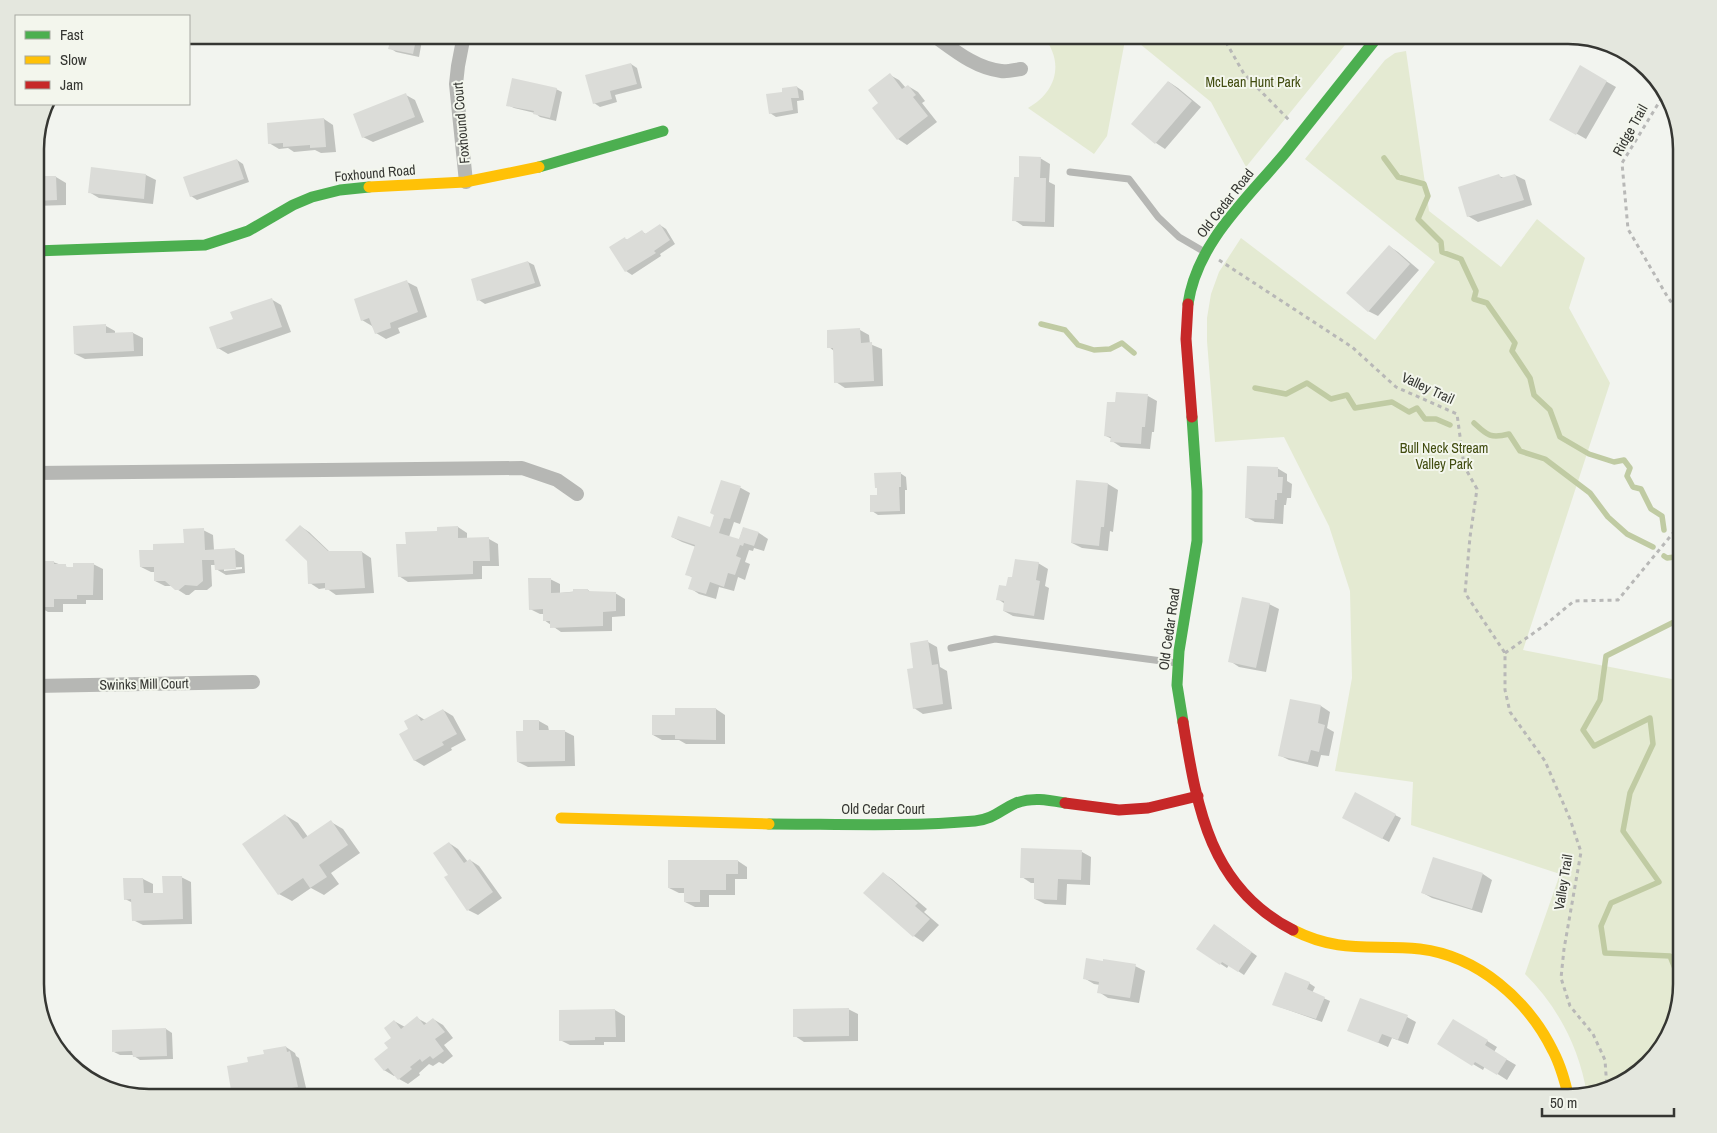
<svg xmlns="http://www.w3.org/2000/svg" width="1717" height="1133" viewBox="0 0 1717 1133" font-family="'Archivo Narrow',sans-serif">
  <style>
    .green { fill: #e4ead2 }
    .shadow { fill: #0003; fill-rule: evenodd }
    .lines { fill: none; stroke-linecap: round; stroke-linejoin: round }
    .stream { stroke: #c0cba3; stroke-width: 5.5 }
    .building { fill: #dbdcd8 }
    .path { stroke: #b8b8b7; stroke-width: 3; stroke-dasharray: 4 4; stroke-linecap: butt }
    .lane { stroke: #b6b7b4; stroke-width: 7 }
    .street { stroke: #b6b7b4; stroke-width: 14 }
    .fast { stroke: #4caf50; stroke-width: 11 }
    .slow { stroke: #ffc107; stroke-width: 11 }
    .jam { stroke: #c62828; stroke-width: 11 }
    .labels { text-anchor: middle; stroke-width: 4; stroke-linejoin: round; paint-order: stroke }
    .park-label { font-size: 14px; fill: #414c0f; stroke: #f3f6ed }
    .street-label { font-size: 14px; fill: #353632; stroke: #f3f6ed }
    .rim { fill: none; stroke: #353632; stroke-width: 2.5 }
  </style>
  <rect width="100%" height="100%" fill="#f2f4ef"/>
  <path class="green" d="M1042 35H1126L1107 136 1094 154 1028 108C1057 92 1065 61 1042 35Z
    M1129 35H1353L1246 167 1211 102Z
    M1406 51 1429 211 1501 267 1537 219 1585 258 1569 308 1610 383 1523 650 1682 681V985L1663 1048 1619 1086 1587 1094C1579 1047 1558 1007 1525 974L1560 874 1411 825 1413 782 1335 771 1352 678 1350 591 1329 526 1284 437 1215 442 1207 341V318L1211 294 1219 272 1241 238 1375 340 1435 262 1305 159 1385 60 1395 53Z"/>
  <path class="shadow" d="M393 35H423L419 57 396 52 390 48Z
    M631 64 637 68 642 88 615 95 617 102 600 107 594 103Z
    M1581 67 1616 87 1586 139 1551 119Z
    M890 75 899 80 906 88 908 86 918 92 925 101 922 103 937 122 907 145 898 139 873 108 880 103Z
    M1169 82 1178 88 1201 107 1165 149 1156 143 1133 124Z
    M797 87 803 91 804 100 797 101 798 113 776 117 770 113 784 93Z
    M556 89 562 92 556 121 540 117 535 113 514 108 508 105Z
    M406 95 415 100 424 122 373 142 363 137Z
    M324 119 333 125 336 152 321 153 315 150 294 152 288 148 279 149 269 143Z
    M1040 158 1050 164 1049 182 1055 185 1054 227 1023 226 1014 220 1020 179Z
    M237 160 243 164 249 182 197 200 191 196Z
    M92 169 146 175 156 180 153 204 99 198 89 192Z
    M1515 175 1525 180 1532 205 1478 222 1468 216 1499 176 1504 178Z
    M56 177 66 183V205L35 206V178Z
    M660 225 666 229 675 244 660 254 661 256 632 275 626 271 625 239 628 240 642 232 646 234Z
    M1389 246 1398 252 1419 270 1378 316 1368 311Z
    M528 262 534 265 541 286 485 304 479 300Z
    M407 282 417 287 427 317 398 328 400 333 386 339 376 333 372 326 362 320Z
    M271 299 281 305 291 332 228 354 218 348 234 320Z
    M106 326 115 331V334L133 333 143 338V356L85 359 75 354Z
    M860 330 869 335 870 344 882 349 883 386 845 388 836 382 834 351 829 347Z
    M1148 396 1157 401 1154 432H1152L1150 449 1121 447 1112 441V439L1106 436 1116 404Z
    M1277 468 1287 474V481L1292 484 1291 498H1287L1286 505H1284L1283 524 1255 522 1246 517Z
    M900 473 906 477 907 490H905V514L878 515 872 511Z
    M722 481 741 488 750 493 740 524 734 522 729 537 739 540 743 529 759 533 768 539 764 551 754 548 753 551 749 550 745 562 750 564 745 580 738 577 734 591 719 587 716 599 699 594 690 588 693 578 687 574 696 547 682 542 672 537 711 529Z
    M1077 482 1108 484 1118 490 1113 532 1110 531 1108 551 1082 548 1072 543Z
    M300 526 309 532 331 553 362 552 371 558 374 593 336 595 326 588 319 589 310 583 308 561Z
    M458 527 467 533V539H489L498 544 499 566H482V579L408 582 399 576 407 545 438 532Z
    M203 530 213 535 214 550 234 549 244 555 245 573 226 575 216 569V565H211L212 586 207 590H195L189 595H186L172 586H165L155 581V572H151L141 567 154 551 185 544ZM242 567V569L224 571V568Z
    M53 562 70 568 93 564 103 569V600H86V604H63V612H48L38 606V603H35V565Z
    M1038 563 1048 569 1045 586 1049 588 1044 620 1013 616 1004 611 1005 604 998 599 1013 578Z
    M550 579 560 584V593L588 590 592 593H615L625 599V616L612 617V631L561 632 544 620V614H540L530 609Z
    M1269 604 1279 609 1266 672 1239 667 1230 661Z
    M928 642 937 647 940 667 947 671 952 709 923 714 914 708 915 669Z
    M1291 700 1321 706 1330 712 1327 728 1334 732 1329 756 1321 755 1318 767 1289 760 1279 755Z
    M716 709 725 715V744H686L679 740H662L653 735 676 717Z
    M443 710 453 716 466 740 451 748 452 750 424 766 414 760 410 729 417 715 425 720Z
    M539 721 548 726 549 731H564L574 736 575 766 528 767 518 762 524 732Z
    M285 815 298 823 308 837 331 822 343 829 360 853 331 873 339 884 324 895 311 888 292 901 279 894Z
    M1395 815 1401 818 1389 842 1350 821Z
    M449 843 458 849 468 862 470 860 479 866 502 898 478 915 468 910 449 875Z
    M1082 852 1091 857 1090 885 1067 884 1066 905 1045 904 1035 899 1036 883H1031L1022 877Z
    M738 861 747 867V879H735V895H709V907H695L685 902V893H679L669 888Z
    M883 873 892 879 927 909 924 912 939 925 923 942 914 936 865 893Z
    M1483 874 1492 880 1482 913 1432 898 1423 893Z
    M181 877 191 882 192 924 143 925 133 920V903L125 899 143 879 153 884V894H164Z
    M1220 929 1257 956 1244 975 1229 965 1227 968 1198 949Z
    M1135 966 1145 971 1139 1003 1108 998 1099 992 1100 985 1094 984 1084 978Z
    M1309 983 1315 987 1312 993 1330 1001 1322 1022 1280 1007Z
    M848 1009 858 1014V1041L804 1042 795 1036Z
    M615 1010 625 1016V1042H604V1045H570L560 1040V1011Z
    M1407 1017 1416 1022 1408 1044 1392 1038 1388 1047 1349 1030Z
    M417 1018 428 1024 433 1019 443 1025 453 1038 444 1045 453 1056 443 1064 439 1062 433 1066 429 1064 419 1073 420 1075 408 1084 399 1079 396 1075 394 1076 384 1070 393 1038 394 1021 405 1027Z
    M1463 1026 1497 1047 1494 1052 1516 1065 1507 1080 1485 1066 1483 1070 1439 1044Z
    M166 1029 172 1033 173 1059 140 1060 134 1056V1055H120L114 1052Z
    M54 1045H61L71 1051V1064Z
    M286 1047 295 1053 296 1056 299 1058 307 1092 295 1094 296 1096 289 1098H245L260 1095 259 1093 242 1096 243 1098H238L233 1095 249 1063Z"/>
  <g class="lines">
    <path class="stream" d="M1384 158 1398 177 1424 184 1428 196 1418 219 1441 242 1442 252 1461 259 1476 291 1474 299 1487 303 1515 343 1512 351 1530 378 1534 395 1550 410 1560 437 1589 454 1614 462 1624 460 1630 468 1627 476 1633 487 1641 489 1651 509 1662 516 1664 530
      M1041 324 1065 330 1078 345 1094 350 1110 349 1122 343 1134 353
      M1255 388 1286 394 1307 383 1331 399 1347 395 1355 408 1392 402 1409 412 1417 408 1425 419H1436L1450 425
      M1474 423C1487 435 1490 439 1509 434L1520 451 1545 459 1590 493 1608 517 1627 534 1653 547
      M1677 546 1682 557
      M1664 556 1667 558 1682 556
      M1682 986 1670 956 1605 953 1601 926 1611 903 1659 882 1623 831 1630 793 1653 744 1650 718 1594 746 1583 730 1600 700 1606 656 1682 618"/>
  </g>
  <path class="building" d="M392 35H417L413 54 388 49Z
    M631 63 637 84 610 91 612 99 593 104 585 75Z
    M1580 65 1607 81 1576 135 1549 120Z
    M890 73 902 89 908 85 916 95 913 97 928 116 897 140 872 108 878 103 868 90Z
    M512 78 557 88 550 118 533 114 534 111 506 106Z
    M1168 81 1192 101 1155 144 1131 124Z
    M797 86 799 98H791L793 110 769 114 766 94 782 92V88Z
    M406 93 415 117 362 138 353 114Z
    M324 118 326 147 310 148V145L283 147V143L268 144 267 123Z
    M1019 156 1041 157 1040 178H1046L1045 222 1012 221 1014 177H1019Z
    M237 159 244 179 190 197 183 177Z
    M91 167 146 174 144 199 88 193Z
    M1499 174 1501 178 1515 174 1524 200 1467 217 1458 187Z
    M35 176H56L57 200 35 201Z
    M660 224 670 240 654 251 656 253 625 272 609 247 625 237 626 240 642 230 645 234Z
    M1389 245 1410 264 1368 312 1346 293Z
    M528 261 535 283 477 301 471 279Z
    M407 280 418 312 390 323 391 328 375 334 369 318 361 321 354 299Z
    M272 298 282 327 217 349 209 327 233 319 230 312Z
    M106 324V333L133 332 134 351 74 354 73 326Z
    M860 328 861 343 872 342 874 381 834 383 833 348H827V330Z
    M1116 392 1148 394 1145 427H1142L1141 444 1110 442 1111 437 1104 436 1107 402H1115Z
    M1247 466 1278 467V477H1283L1282 493H1277V500H1275L1274 519 1245 518Z
    M901 472V487H899L900 511 870 512V495H877V488H875L874 473Z
    M721 480 741 486 730 519 724 518 719 533 739 539 743 527 759 532 754 546 744 543 743 546 740 545 736 556 741 558 735 575 728 573 724 587 710 582 706 594 688 589 692 577 685 575 695 545 671 537 678 516 710 527 714 515 710 513Z
    M1076 480 1108 483 1104 527H1101L1099 546 1071 543Z
    M300 525 328 551H362L365 588 325 590V583L308 584 307 561 285 540Z
    M458 526V538L489 537 490 561H473V574L398 577 396 544H406L405 532 437 531V527Z
    M204 528 205 550 235 548 236 569 215 570 214 560H202L203 581 197 586 185 585 179 590H175L165 581H154V567H140L139 550H153V544L184 543 183 529Z
    M1015 559 1039 562 1036 580 1040 581 1034 616 1003 611 1004 601 996 600 999 585 1006 586 1008 577H1012Z
    M39 561H54V564H66V567H73V563H94L93 595H77V599H54V607H37V599H35V564H39Z
    M528 578H551V593L573 592V589H588V591L616 592V611L603 612V626L550 628V621H543V609L529 610Z
    M1242 597 1270 603 1256 668 1228 662Z
    M928 640 932 665 938 664 943 704 913 709 907 669 913 668 910 643Z
    M1290 699 1321 705 1318 723 1325 725 1319 752 1311 750 1308 762 1278 756Z
    M675 708H716V740L675 739V735H652V715H675Z
    M443 709 457 734 442 742 444 745 414 761 399 734 408 729 404 721 417 714 421 721Z
    M523 720H539V730H565V761L517 762 516 731H523Z
    M1355 792 1396 814 1382 839 1342 818Z
    M285 814 303 839 331 820 348 845 319 865 327 877 310 888 303 878 278 895 242 844Z
    M449 842 464 863 470 859 493 892 467 911 444 877 448 875 433 853Z
    M1021 848 1082 850 1081 880 1058 879 1057 900 1034 899V878H1020Z
    M1433 857 1483 873 1472 909 1421 893Z
    M668 860H738V874H726V890H700V902H684V888H668Z
    M883 872 918 903 915 906 930 919 913 937 863 893Z
    M162 876H182L183 919 132 921 131 899 124 900 123 878H143L144 893H163Z
    M1214 924 1252 952 1238 972 1222 962 1220 965 1196 949Z
    M1086 958 1103 961V959L1136 964 1130 998 1097 993 1099 982 1083 979Z
    M1285 972 1310 982 1307 989 1325 997 1316 1019 1272 1005Z
    M1360 998 1408 1015 1398 1040 1382 1034 1378 1043 1347 1031Z
    M849 1008V1036L793 1037V1009Z
    M615 1009 616 1037H595V1040L559 1041V1010Z
    M417 1016 424 1025 433 1018 445 1032 435 1039 444 1051 433 1059 430 1056 422 1062 420 1059 410 1067 412 1069 398 1080 388 1068 384 1071 374 1059 388 1048 384 1043 391 1038 384 1028 394 1020 401 1029Z
    M1453 1019 1488 1040 1485 1045 1507 1059 1497 1075 1475 1062 1472 1066 1437 1044Z
    M166 1028 167 1056 133 1057 132 1051 112 1052V1030Z
    M286 1046 287 1052 290 1051 298 1087 286 1089 287 1091 280 1092 281 1095 262 1098H254L253 1095 241 1098 240 1095 232 1096 227 1066 248 1062 247 1057 264 1054 263 1050Z"/>
  <g class="lines">
    <path class="path" d="M1222 35 1244 74 1289 120
      M1666 91 1622 163 1628 229 1667 296 1682 318
      M1219 260 1352 347 1396 387 1457 414 1464 466 1477 489 1470 537 1465 593 1505 653V690L1510 712 1545 761 1570 819 1581 852 1564 949 1561 978 1570 1006 1593 1034 1605 1060 1607 1089
      M1505 653 1545 625 1574 601 1618 600 1678 527 1682 507"/>
    <path class="lane" d="M1070 172 1129 179 1158 217 1179 237 1203 251
      M951 648 995 639 1177 663"/>
    <path class="street" d="M464 35 458 66 456 84 466 182
      M933 35C954 50 975 68 1001 71 1007 72 1014 70 1021 69
      M35 473 522 468 557 480 577 494
      M35 686 253 682"/>
    <path class="fast" d="M539 167 663 131
      M35 251 205 245 248 231 293 205 312 197 340 190 369 187
      M1188 304C1197 242 1248 198 1286 152 1317 113 1348 74 1379 35
      M1183 722 1177 685 1179 651 1197 541V491L1192 417
      M769 824C837 824 907 827 975 821 994 819 1000 810 1016 803 1033 797 1048 800 1065 803"/>
    <path class="slow" d="M369 187 465 182 539 167
      M561 818 769 824
      M1293 930C1340 954 1372 944 1420 949 1478 956 1528 1000 1553 1051 1561 1066 1565 1082 1569 1098"/>
    <path class="jam" d="M1188 304 1186 339 1192 417
      M1183 722C1197 807 1209 887 1293 930
      M1065 803 1119 810 1148 808 1198 796"/>
  </g>
  <g class="labels">
    <g class="park-label">
      <text x="1253" y="87">McLean Hunt Park</text>
      <text x="1444" y="453">Bull Neck Stream<tspan x="1444" dy="16">Valley Park</tspan></text>
    </g>
    <g class="street-label">
      <text transform="translate(461 123) rotate(-95)" y="5">Foxhound Court</text>
      <text transform="translate(1630 130) rotate(-61)" y="5">Ridge Trail</text>
      <text transform="translate(375 173) rotate(-5)" y="5">Foxhound Road</text>
      <text transform="translate(1225 203) rotate(-52)" y="5">Old Cedar Road</text>
      <text transform="translate(1428 388) rotate(25)" y="5">Valley Trail</text>
      <text transform="translate(1169 629) rotate(-82)" y="5">Old Cedar Road</text>
      <text transform="translate(144 684) rotate(-1)" y="5">Swinks Mill Court</text>
      <text x="883" y="814">Old Cedar Court</text>
      <text transform="translate(1563 882) rotate(-81)" y="5">Valley Trail</text>
    </g>
  </g>
  <path d="M0 0H1717V1133H0ZM149 44H1568A105 105 0 0 1 1673 149V984A105 105 0 0 1 1568 1089H149A105 105 0 0 1 44 984V149A105 105 0 0 1 149 44Z" fill="#e4e7de" fill-rule="evenodd"/>
  <path class="rim" d="M149 44H1568A105 105 0 0 1 1673 149V984A105 105 0 0 1 1568 1089H149A105 105 0 0 1 44 984V149A105 105 0 0 1 149 44Z"/>
  <rect x="15" y="15" width="175" height="90" fill="#f3f6ed" stroke="#a7a9a2"/>
  <rect x="25" y="31" width="25" height="8" fill="#4caf50" stroke="#a7a9a2"/>
  <text x="60" y="40" font-size="15" fill="#353632">Fast</text>
  <rect x="25" y="56" width="25" height="8" fill="#ffc107" stroke="#a7a9a2"/>
  <text x="60" y="65" font-size="15" fill="#353632">Slow</text>
  <rect x="25" y="81" width="25" height="8" fill="#c62828" stroke="#a7a9a2"/>
  <text x="60" y="90" font-size="15" fill="#353632">Jam</text>
  <path d="M1542 1108v8h132v-8" fill="none" stroke="#353632" stroke-width="2.5"/>
  <text x="1550" y="1108" font-size="15" fill="#353632" stroke="#f3f6ed" stroke-width="4" paint-order="stroke">50 m</text>
</svg>
